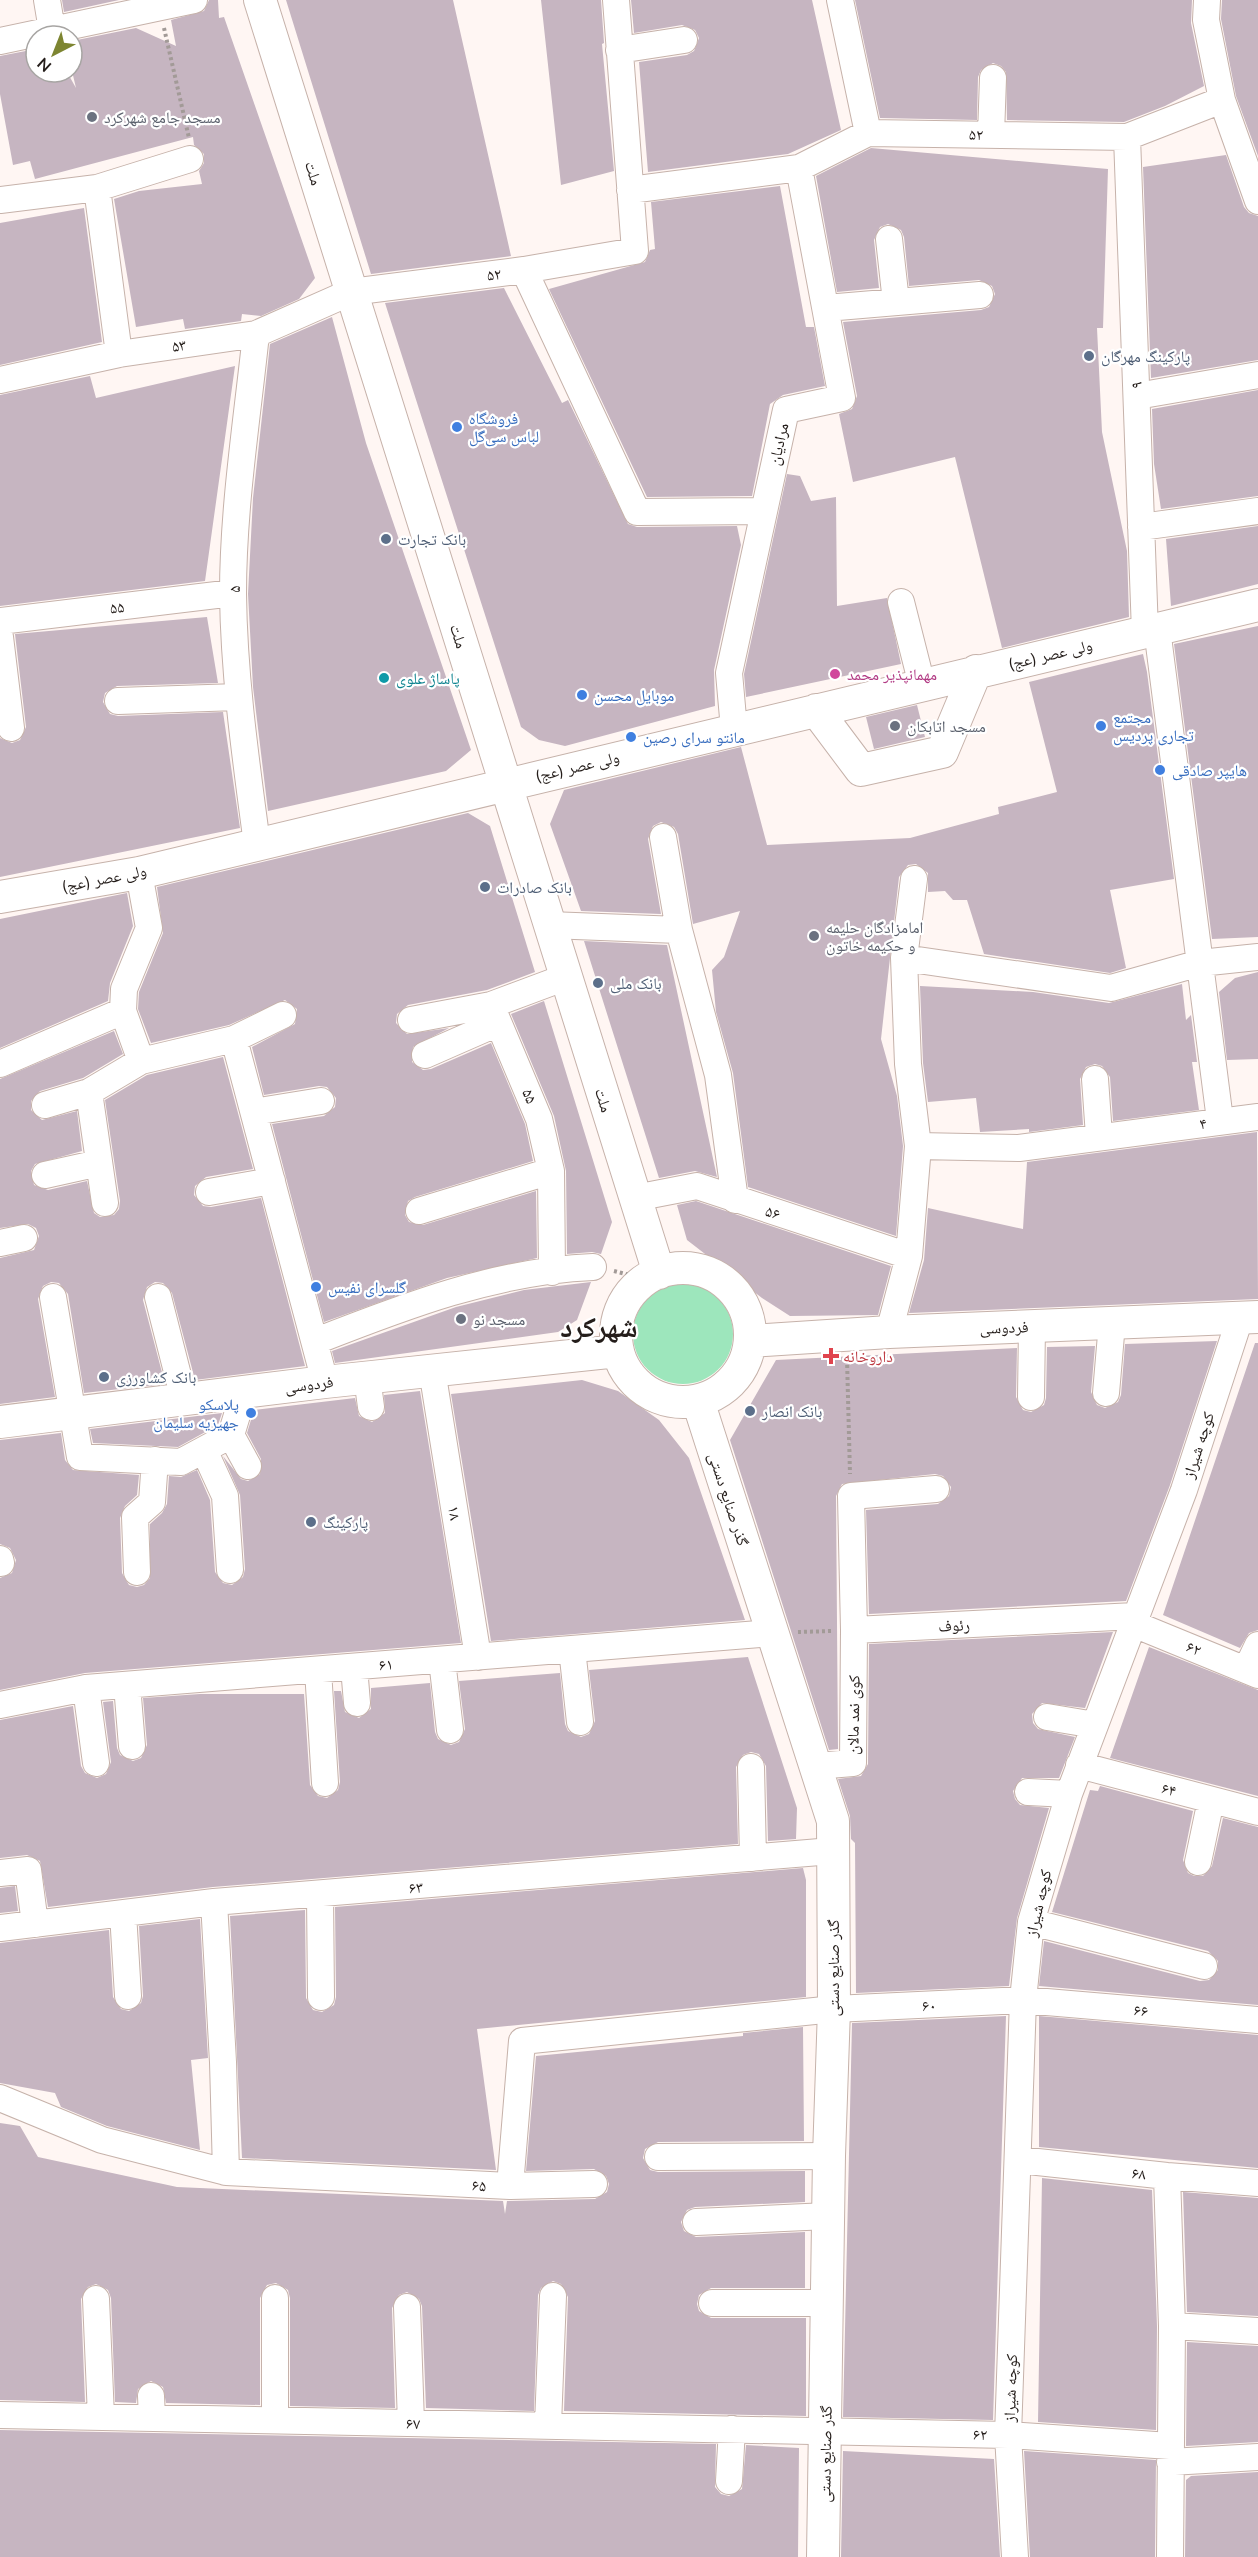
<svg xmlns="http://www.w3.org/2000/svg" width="1258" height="2557" viewBox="0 0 1258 2557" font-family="Mulish,'Noto Naskh Arabic',sans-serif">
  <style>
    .green { fill: #9de6bc }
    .building { fill: #c6b5c1 }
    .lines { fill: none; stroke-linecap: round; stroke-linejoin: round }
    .minor-casing { stroke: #c6b2aa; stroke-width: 28 }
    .major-casing { stroke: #c6b2aa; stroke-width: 34 }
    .path { stroke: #a29a97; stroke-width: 4; stroke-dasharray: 3 3; stroke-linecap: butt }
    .minor { stroke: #fff; stroke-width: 26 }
    .major { stroke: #fff; stroke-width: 32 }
    .worship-dot { fill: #6b7280; stroke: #fff; stroke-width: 2 }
    .service-dot { fill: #5c6f8a; stroke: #fff; stroke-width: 2 }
    .shop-dot { fill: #3f7fe0; stroke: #fff; stroke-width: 2 }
    .hotel-dot { fill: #d1479c; stroke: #fff; stroke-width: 2 }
    .culture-dot { fill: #0f9aa8; stroke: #fff; stroke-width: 2 }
    .health-dot { fill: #e0444e; stroke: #fff; stroke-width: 2 }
    .labels { text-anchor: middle; stroke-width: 4.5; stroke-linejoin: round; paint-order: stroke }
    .worship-label { font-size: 16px; fill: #5b616d; stroke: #fff; text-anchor: start }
    .street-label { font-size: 16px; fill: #241d1a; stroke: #fff }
    .service-label { font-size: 16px; fill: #4e5e75; stroke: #fff; text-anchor: start }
    .shop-label { font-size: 16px; fill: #366cbe; stroke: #fff; text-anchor: start }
    .hotel-label { font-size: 16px; fill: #b23c85; stroke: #fff; text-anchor: start }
    .culture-label { font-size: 16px; fill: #0d838f; stroke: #fff; text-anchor: start }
    .health-label { font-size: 16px; fill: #be3a42; stroke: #fff; text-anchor: start }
    .town-label { font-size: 28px; font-weight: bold; fill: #241d1a; stroke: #fff }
  </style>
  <rect width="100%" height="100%" fill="#fff6f3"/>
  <path class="green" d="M633 1334a50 50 0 1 1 100 0a50 50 0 1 1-100 0Z"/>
  <path class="building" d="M62 0H119L64 12Z
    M209 0H218L219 18 224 17 315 278 299 299 261 316 242 314 241 321 185 329 183 319 136 327 114 199 139 191 202 184 199 171 204 163V154L194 145 193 137 35 179 30 161 13 165 0 94V56L36 49V72H67L76 88 72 71V41L136 28 176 46 171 20 204 11Z
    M286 0H453L511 256 371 274Z
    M541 0H601L604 43 602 44 614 171 561 185Z
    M631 0H812L841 130 788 154 648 172 639 62 687 55 694 51 699 38 695 30 682 25 634 33Z
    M855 0H1192L1191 23 1204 86 1165 106 1124 122 1007 120 1006 72 1001 66 993 63 981 70 978 77 977 120 880 118Z
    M1222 0H1258V156L1236 96 1221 19Z
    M871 148 1108 169 1103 328H1097L1102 432 1127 551 1129 617 1002 648 955 457 853 482 839 414 852 409 857 396 843 322 981 310 989 307 995 294 992 286 979 280 909 286 904 237 901 230 888 224 880 227 874 240 879 288 837 292 816 176Z
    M1226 155 1244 207 1249 213 1258 216V360L1151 378 1143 167Z
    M780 186 806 327H814L825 386 783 395 770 404 752 496 647 497 549 289 645 262 650 250 655 249 651 202Z
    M84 208 102 342 0 365V223Z
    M504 288 562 403 568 400 628 524 637 527 737 526 741 545 714 670 715 706 565 746 539 740 521 727 385 303Z
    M332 317 366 443 471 750 446 771 268 811 253 687 248 594 253 498 270 344Z
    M235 366 205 581 0 606V395L90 376 96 398Z
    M1258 390V496L1161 509 1154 464 1152 409Z
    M787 474 800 476 811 501 836 497 837 606 887 598 901 664 746 697 744 674Z
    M1258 526V584L1171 606 1166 539Z
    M207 617 218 683 117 686 105 693 103 702 110 714 118 716 223 712 240 828 0 877V738L12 743 20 740 26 727 15 634Z
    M1258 626V937L1212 939 1174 644Z
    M1143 654 1147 672 1174 879 1110 890 1126 968 1110 973 984 954 967 900H953L945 891 928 892V873L916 864 908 865 899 877 881 1039 897 1096 903 1146 896 1236 748 1187 733 1073 716 1012 712 970 724 957 740 911 693 924 678 834 674 827 661 822 653 826 648 839 661 914 581 911 550 824 564 790 741 747 767 845 910 838 999 814 998 807 1057 792 1029 682Z
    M917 705 925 737 874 749 866 717Z
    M468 813 490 826 535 972 487 990 408 1005 397 1014 396 1023 407 1034 449 1028 413 1047 412 1062 423 1070 431 1069 491 1043 525 1124 533 1161 415 1197 408 1201 405 1215 409 1222 423 1225 536 1191 537 1258 447 1278 324 1322 272 1124 324 1116 335 1107 336 1098 327 1087 319 1086 264 1095 252 1047 295 1024 297 1009 285 1000 229 1025 151 1043 138 1009 139 992 163 933 157 887Z
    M127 893 133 926 110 983 108 1001 0 1048V919Z
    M584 941 667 945 717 1177 695 1171 659 1178Z
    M1258 972V1059L1227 1060 1219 992 1235 978Z
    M1182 984 1186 1020 1191 1015 1197 1062H1192L1199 1110 1113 1121 1110 1077 1102 1066 1095 1064 1086 1067 1080 1079 1083 1125 1029 1132V1129L980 1132 976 1098 928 1102 923 1063 920 986 1033 992 1109 1003Z
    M544 1001 612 1222 601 1254 592 1252 567 1254 566 1171 554 1116 511 1014Z
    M114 1031 123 1054 83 1078 40 1091 31 1101V1110L42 1120 77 1111 82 1151 35 1164 31 1171 34 1185 48 1190 87 1181 94 1213 100 1217 114 1215 119 1209 120 1201 105 1100 147 1075 223 1057 253 1169 206 1177 195 1186 194 1195 203 1206 211 1207 261 1198 305 1366 195 1380 172 1293 163 1283 155 1282 147 1287 143 1300 165 1384 84 1393 68 1294 59 1283 51 1282 43 1286 38 1299 55 1397 0 1404V1258L34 1250 39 1236 36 1228 28 1224 0 1228V1079Z
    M1257 1132 1258 1299 909 1313 924 1260 928 1208 1023 1229 1027 1162Z
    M696 1201 891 1266 878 1315 790 1316 762 1298 687 1240 677 1205Z
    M591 1282 577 1320 558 1332 335 1363 332 1351 456 1307 524 1290Z
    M1217 1341 1170 1485 1126 1601 869 1614 866 1510 938 1504 949 1496 951 1487 943 1476 935 1474 842 1484 836 1496 838 1749 829 1750 730 1440 776 1360 1017 1348 1016 1397 1023 1410 1031 1412 1044 1405 1046 1398 1047 1347 1095 1346 1091 1392 1097 1405 1105 1408 1118 1402 1121 1395 1125 1344Z
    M1255 1343H1258V1630L1249 1633 1240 1648 1163 1615Z
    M582 1380 618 1391 659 1420 689 1458 745 1620 491 1641 451 1394Z
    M420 1391 461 1643 85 1673 0 1690V1578L12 1573 16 1560 10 1548 0 1544V1440L61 1433 65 1460 73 1470 139 1475 137 1495 125 1506 120 1518 122 1573 129 1585 137 1587 144 1585 150 1578V1524L162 1513 167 1504 169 1476 181 1477 197 1470 210 1500 215 1572 223 1583 232 1585 243 1577 245 1569 240 1495 223 1456 241 1479 248 1481 260 1474 261 1459 247 1433 254 1410 355 1398 359 1416 372 1422 385 1413 384 1395Z
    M222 1413 218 1425 178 1447 93 1443 90 1429Z
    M1113 1632 1085 1708 1042 1703 1032 1714 1033 1723 1038 1729 1075 1737 1059 1778H1022L1013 1791 1015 1799 1020 1805 1049 1808 1017 1918 1009 1986 856 1993 855 1843 851 1839 850 1816 838 1779 861 1776 868 1764 869 1644Z
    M1149 1647 1258 1690V1796L1110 1758Z
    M748 1657 797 1808 796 1839 768 1841 766 1766 759 1754 751 1752 743 1755 736 1767 738 1844 213 1887 48 1907 40 1861 27 1855 0 1858V1720L73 1706 81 1766 85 1773 97 1778 106 1774 111 1762 103 1702 113 1701 117 1748 120 1755 133 1761 141 1758 147 1745 143 1698 200 1694H304L310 1785 318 1796 327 1798 338 1790 340 1782 334 1691H341L345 1712 359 1718 371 1709V1688L430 1683 435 1732 438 1739 451 1745 459 1742 465 1729 459 1681 560 1673 565 1724 568 1731 581 1737 589 1734 595 1721 589 1670Z
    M1100 1786 1193 1811 1183 1860 1188 1873 1194 1876H1203L1212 1866 1223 1818 1258 1827V2005L1039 1986 1044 1941 1200 1981 1209 1980 1218 1970V1961L1208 1951 1052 1912 1090 1790 1098 1791Z
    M803 1868 806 1880V1997L477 2029 496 2170 242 2158 230 1916 305 1910 306 1998 313 2010 322 2012 334 2005 336 1997 335 1907Z
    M15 1886 18 1911 0 1913V1888Z
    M200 1919 208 2058 191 2060 200 2150 107 2126 61 2107 55 2093 0 2083V1943L109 1930 113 1997 121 2009 129 2011 141 2003 143 1996 139 1926Z
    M1006 2016 993 2420 843 2417 852 2023Z
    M1039 2016 1258 2035V2168L1039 2147Z
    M803 2027 804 2141 658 2142 645 2149 643 2158 650 2170 658 2172 805 2171V2202L695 2207 687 2210 681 2222 684 2231 696 2237 805 2232V2288H711L699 2295 697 2304 699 2311 711 2318H806V2416L564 2411 568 2297 561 2284 553 2281 541 2288 538 2295 534 2411 426 2408 422 2306 419 2299 407 2292 399 2295 392 2308 395 2408 290 2406V2298L288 2290 276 2283 267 2285 260 2298V2405L166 2403 163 2387 151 2381 138 2389 136 2403 115 2402 111 2298 108 2290 96 2284 88 2287 81 2299 85 2402 0 2400V2123L20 2126 38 2157 177 2187 503 2201 505 2214 507 2201 595 2199 607 2192 609 2184 606 2176 594 2169 526 2171 536 2056 743 2036V2033Z
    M1042 2178 1152 2190 1157 2326 1156 2430 1038 2422Z
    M1183 2192 1258 2198V2316L1187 2312Z
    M1187 2342 1258 2346V2442L1186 2446Z
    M0 2430 716 2444 715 2487 721 2494 729 2496 742 2489 746 2445 799 2448 798 2557H0Z
    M843 2451 994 2459 1000 2557H841Z
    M1024 2451 1156 2460 1155 2557H1030Z
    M1258 2472V2557H1185L1186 2480 1191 2476Z"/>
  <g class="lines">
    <g class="minor-casing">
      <path id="minor" d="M47 0 52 30
        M840 0 868 133
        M0 41 194 0
        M619 50 684 40
        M1222 100 1258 201
        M991 135 993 78
        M1127 137 1145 632
        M630 190 799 168 868 133 1127 137 1222 100 1206 20 1207 0
        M0 200 97 188
        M889 239 896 302
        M524 270 637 512 763 511
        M826 308 980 295
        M256 334C247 420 233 507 233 594 234 678 246 761 257 844
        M119 354 97 188 190 159
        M0 380 119 354 256 334 351 292 524 270 635 251 616 0
        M1137 396 1258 375
        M1141 527 1258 511
        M901 602 922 685
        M0 621 233 593
        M1157 629 1220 1120
        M0 637 11 728
        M118 701 238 697
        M734 729 729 673 786 410 842 398 799 168
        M663 837 679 930 718 1075 735 1200
        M139 873 149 928 124 989 123 1011 141 1061
        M914 879 904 958 908 1064 918 1146
        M549 925 679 930
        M904 958 1111 988 1200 963 1258 957
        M411 1020 491 1005
        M234 1039 325 1382
        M425 1055 498 1023
        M0 1064 123 1011
        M1095 1079 1099 1136
        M45 1105 89 1092
        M254 1112 321 1101
        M45 1175 99 1163
        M209 1192 272 1181
        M635 1198 697 1186 909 1256
        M105 1203 89 1092 141 1061 234 1039 283 1015
        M419 1211 551 1171
        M0 1243 24 1238
        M552 1272 551 1171 539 1119 491 1005 566 977
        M53 1297 80 1457 181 1462 231 1435 244 1392
        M158 1297 184 1399
        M889 1332 909 1256 918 1146 1019 1148 1258 1117
        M316 1341C405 1306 496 1271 593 1267
        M432 1370 478 1657
        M367 1377 371 1407
        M1106 1393 1112 1323
        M1031 1397 1032 1326
        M231 1435 248 1466
        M204 1450 225 1496 230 1570
        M0 1559 1 1563
        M137 1572 135 1517 152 1502 155 1460
        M854 1630 1135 1616 1141 1627 1258 1675
        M572 1649 580 1722
        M442 1660 450 1730
        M354 1667 357 1703
        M318 1670 325 1783
        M1246 1670 1258 1645
        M127 1685 132 1746
        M86 1688 96 1763
        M0 1705 86 1688 772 1633
        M1047 1717 1095 1725
        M1079 1765 1258 1812
        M816 1766 853 1763 854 1630 851 1496 936 1489
        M751 1767 753 1858
        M1028 1792 1069 1794
        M1198 1862 1211 1800
        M0 1873 28 1870 35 1924
        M320 1895 321 1997
        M214 1902 223 2062 226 2172
        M123 1913 128 1996
        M1031 1922 1204 1966
        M0 1928 214 1902 832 1851
        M0 2098 102 2140 226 2172 510 2186 522 2041 834 2009 1023 2000 1258 2020
        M658 2157 829 2156
        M1019 2160 1167 2176 1258 2183
        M1167 2176 1172 2326 1170 2557
        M510 2186 594 2184
        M696 2222 828 2216
        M96 2299 101 2417
        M712 2303H827
        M407 2307 411 2423
        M1172 2326 1258 2331
        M151 2396 152 2418
        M0 2415 1008 2435 1170 2446
        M275 2420V2298
        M548 2425 553 2296
        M1170 2462 1258 2457
        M729 2481 732 2429
        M1015 2557 1008 2435 1023 2000 1031 1922 1069 1794 1184 1490 1240 1318"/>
    </g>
    <g class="major-casing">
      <path id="major" d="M260 0 659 1273
        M816 710 861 770 942 752 976 671
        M0 897 139 873 1258 605
        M616 1335a67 67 0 1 1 134 0a67 67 0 1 1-134 0Z
        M750 1341 889 1332 1258 1317
        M698 1401 833 1821 834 2009 829 2156 823 2557
        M0 1422 325 1382 618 1351"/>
    </g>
    <path class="path" d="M164 28 189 138
      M614 1271 633 1276
      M847 1359 850 1474
      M798 1632 832 1631"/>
    <use href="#minor" class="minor"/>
    <use href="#major" class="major"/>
  </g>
  <g class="worship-dot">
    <circle cx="92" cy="117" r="6"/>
    <circle cx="895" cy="726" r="6"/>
    <circle cx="814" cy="936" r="6"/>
    <circle cx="461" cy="1319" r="6"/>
  </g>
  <g class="service-dot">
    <circle cx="1089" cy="356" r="6"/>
    <circle cx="386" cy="539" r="6"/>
    <circle cx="485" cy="887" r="6"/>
    <circle cx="598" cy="983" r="6"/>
    <circle cx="104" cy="1377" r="6"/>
    <circle cx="750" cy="1411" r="6"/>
    <circle cx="311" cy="1522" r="6"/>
  </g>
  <g class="shop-dot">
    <circle cx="457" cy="427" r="6"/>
    <circle cx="582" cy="695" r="6"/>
    <circle cx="1101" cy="726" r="6"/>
    <circle cx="631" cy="737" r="6"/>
    <circle cx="1160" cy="770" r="6"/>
    <circle cx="316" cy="1287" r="6"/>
    <circle cx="251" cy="1413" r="6"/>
  </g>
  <circle class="hotel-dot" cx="835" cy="674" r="6"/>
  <circle class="culture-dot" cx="384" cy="678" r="6"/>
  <path class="health-dot" d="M828 1347h6v6h6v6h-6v6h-6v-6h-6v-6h6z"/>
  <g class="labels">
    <g class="worship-label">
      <text x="104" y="123">مسجد جامع شهرکرد</text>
      <text x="907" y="732">مسجد اتابکان</text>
      <text x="826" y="933">امامزادگان حلیمه<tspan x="826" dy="18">و حکیمه خاتون</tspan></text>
      <text x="473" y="1325">مسجد نو</text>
    </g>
    <g class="street-label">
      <text transform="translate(976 134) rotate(1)" y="6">۵۲</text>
      <text transform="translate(314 173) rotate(73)" y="6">ملت</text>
      <text transform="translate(494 274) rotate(-7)" y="6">۵۲</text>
      <text transform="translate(179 345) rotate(-8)" y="6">۵۳</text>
      <text transform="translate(1136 385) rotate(-92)" y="6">۹</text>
      <text transform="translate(778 444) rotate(-77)" y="6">مرادیان</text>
      <text transform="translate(234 589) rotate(-89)" y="6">۵</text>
      <text transform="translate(117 607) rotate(-7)" y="6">۵۵</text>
      <text transform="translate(459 636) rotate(73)" y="6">ملت</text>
      <text transform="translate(1050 654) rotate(-13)" y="6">ولی عصر (عج)</text>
      <text transform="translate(577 766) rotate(-13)" y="6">ولی عصر (عج)</text>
      <text transform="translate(104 878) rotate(-11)" y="6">ولی عصر (عج)</text>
      <text transform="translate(530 1096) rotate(67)" y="6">۵۵</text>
      <text transform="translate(604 1100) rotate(73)" y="6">ملت</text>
      <text transform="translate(1203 1123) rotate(-8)" y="6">۴</text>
      <text transform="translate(773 1212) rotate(18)" y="6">۵۶</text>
      <text transform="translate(1004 1327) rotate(-2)" y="6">فردوسی</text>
      <text transform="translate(309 1384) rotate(-7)" y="6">فردوسی</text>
      <text transform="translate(1198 1445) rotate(-72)" y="6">کوچه شیراز</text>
      <text transform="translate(729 1499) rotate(72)" y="6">گذر صنایع دستی</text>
      <text transform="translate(455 1513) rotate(81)" y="6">۱۸</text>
      <text transform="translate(954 1625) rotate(-3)" y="6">رئوف</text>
      <text transform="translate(1194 1648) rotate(22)" y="6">۶۲</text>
      <text transform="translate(386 1664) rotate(-5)" y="6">۶۱</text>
      <text transform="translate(853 1715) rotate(-89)" y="6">کوی نمد مالان</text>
      <text transform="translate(1169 1789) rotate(15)" y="6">۶۴</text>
      <text transform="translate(416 1887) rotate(-5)" y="6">۶۳</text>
      <text transform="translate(1038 1903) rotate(-77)" y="6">کوچه شیراز</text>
      <text transform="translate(833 1968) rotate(-90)" y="6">گذر صنایع دستی</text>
      <text transform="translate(929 2005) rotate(-3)" y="6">۶۰</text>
      <text transform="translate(1141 2010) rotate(5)" y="6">۶۶</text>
      <text transform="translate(1139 2173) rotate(6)" y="6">۶۸</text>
      <text transform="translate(479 2185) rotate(3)" y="6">۶۵</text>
      <text transform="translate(1010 2388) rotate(-88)" y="6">کوچه شیراز</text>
      <text transform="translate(413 2423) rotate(1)" y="6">۶۷</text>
      <text transform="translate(980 2434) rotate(1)" y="6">۶۲</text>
      <text transform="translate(825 2454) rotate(-89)" y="6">گذر صنایع دستی</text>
    </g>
    <g class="service-label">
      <text x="1101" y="362">پارکینگ مهرگان</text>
      <text x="398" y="545">بانک تجارت</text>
      <text x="497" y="893">بانک صادرات</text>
      <text x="610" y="989">بانک ملی</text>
      <text x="116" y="1383">بانک کشاورزی</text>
      <text x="762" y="1417">بانک انصار</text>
      <text x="323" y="1528">پارکینگ</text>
    </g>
    <g class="shop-label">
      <text x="469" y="424">فروشگاه<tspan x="469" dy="18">لباس سی‌گل</tspan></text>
      <text x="594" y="701">موبایل محسن</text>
      <text x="1113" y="723">مجتمع<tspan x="1113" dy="18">تجاری پردیس</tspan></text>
      <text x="643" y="743">مانتو سرای رصین</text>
      <text x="1172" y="776">هایپر صادقی</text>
      <text x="328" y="1293">گلسرای نفیس</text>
      <text x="239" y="1410" text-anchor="end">پلاسکو<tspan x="239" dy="18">جهیزیه سلیمان</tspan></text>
    </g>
    <g class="hotel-label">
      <text x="847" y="680">مهمانپذیر محمد</text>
    </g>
    <g class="culture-label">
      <text x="396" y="684">پاساژ علوی</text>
    </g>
    <g class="health-label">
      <text x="843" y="1362">داروخانه</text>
    </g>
    <g class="town-label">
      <text x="599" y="1337">شهرکرد</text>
    </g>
  </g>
  <g transform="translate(54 54) rotate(222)"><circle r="28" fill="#ffffff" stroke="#a7a5a3" stroke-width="1.5"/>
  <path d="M0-4.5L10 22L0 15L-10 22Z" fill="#7d8531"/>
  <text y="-9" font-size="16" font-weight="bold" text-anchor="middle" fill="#241d1a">N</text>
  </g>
</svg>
